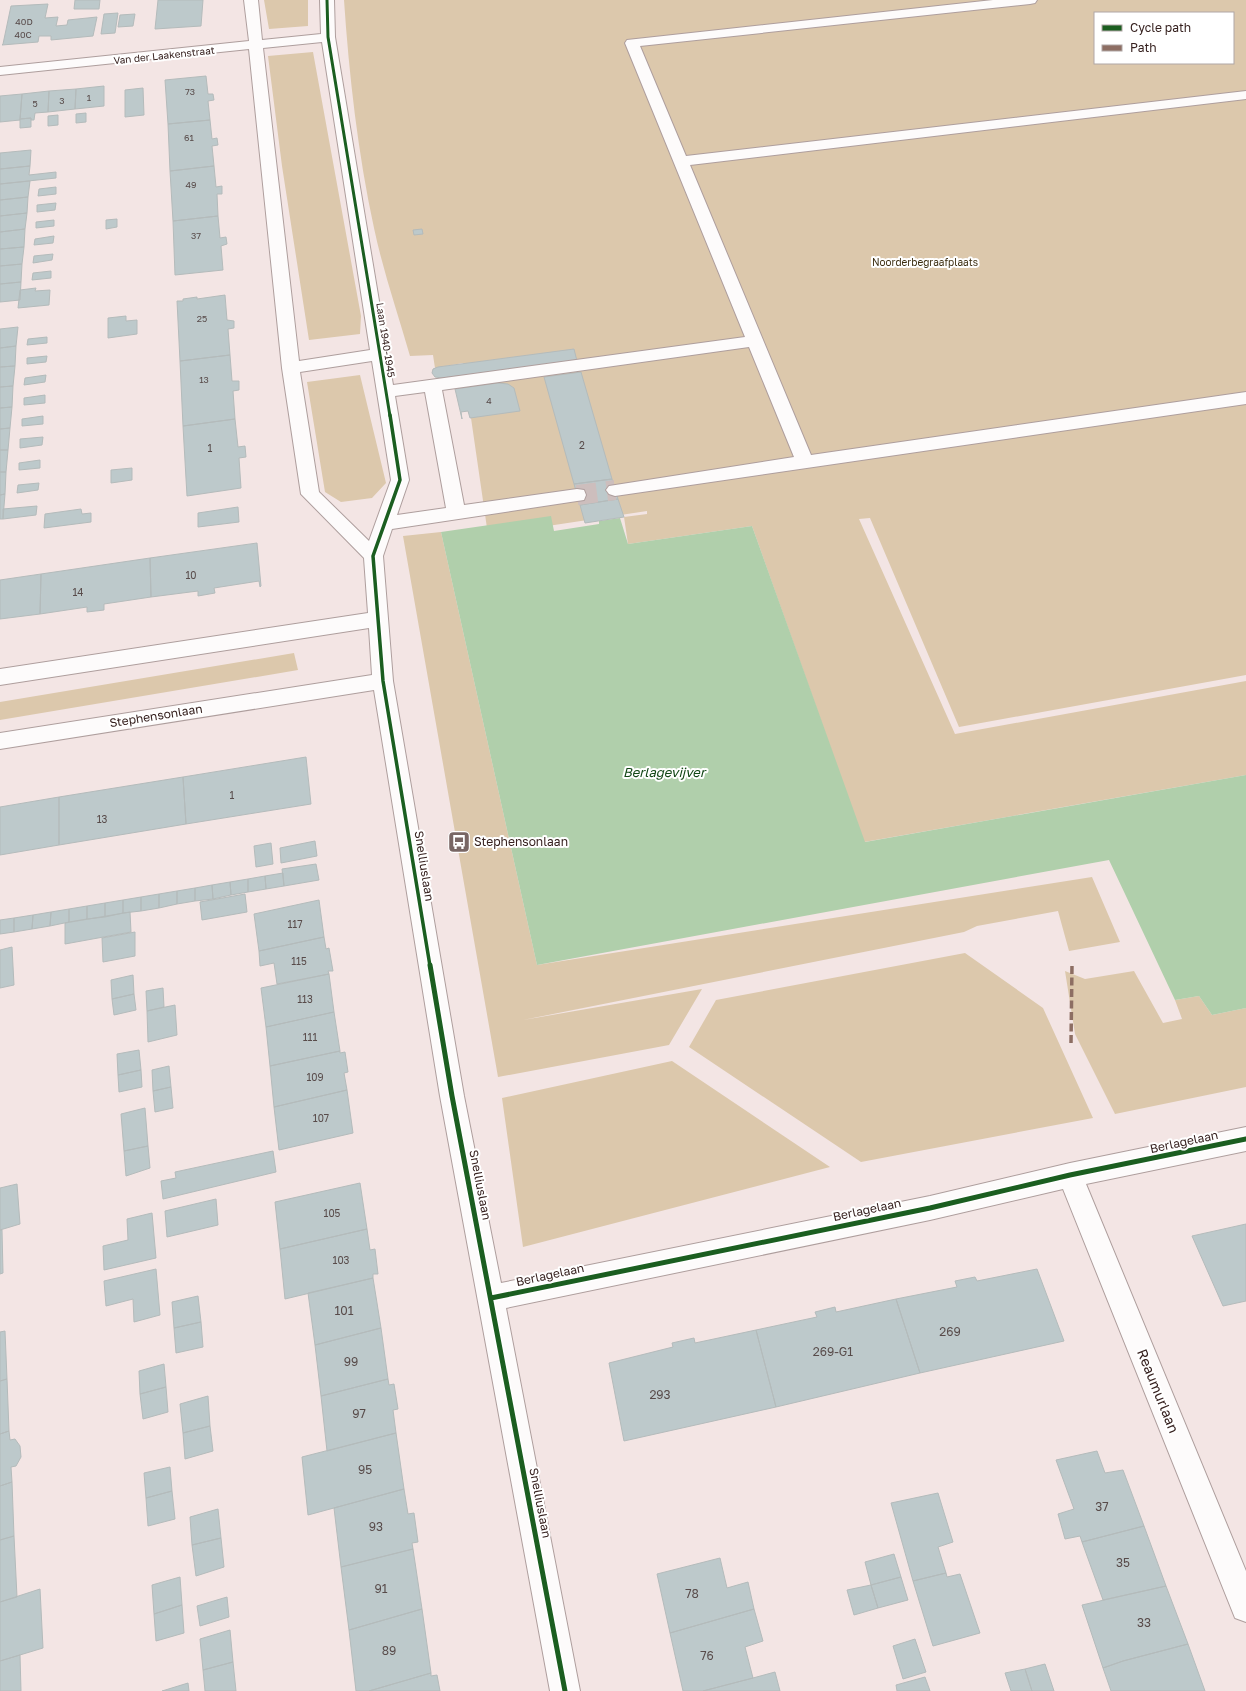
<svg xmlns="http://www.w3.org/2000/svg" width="1246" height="1691" viewBox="0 0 1246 1691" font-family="'Golos Text',sans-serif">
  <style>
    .green { fill: #dcc8ac; fill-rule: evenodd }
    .water { fill: #b0cfab }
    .building { fill: #bdc9cb; stroke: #b4bbbb }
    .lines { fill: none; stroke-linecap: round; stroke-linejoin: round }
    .minor-tunnel { stroke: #cdbebd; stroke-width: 20; stroke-dasharray: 20 10; stroke-linecap: butt }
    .minor-casing { stroke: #ae9e9d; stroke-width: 2 }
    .minor { fill: #fdfbfb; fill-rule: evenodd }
    .quiet { stroke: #8d6e63; stroke-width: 3.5; stroke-dasharray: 8 3.5; stroke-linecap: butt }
    .cycleway-far2-casing { stroke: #fff; stroke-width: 4.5 }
    .cycleway-far1-casing { stroke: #fff; stroke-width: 6 }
    .cycleway-casing { stroke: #fff; stroke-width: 8 }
    .cycleway-far2 { stroke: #1b5e20; stroke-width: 3 }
    .cycleway-far1 { stroke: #1b5e20; stroke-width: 3.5 }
    .cycleway { stroke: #1b5e20; stroke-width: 5 }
    .labels { text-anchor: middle; stroke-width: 4; stroke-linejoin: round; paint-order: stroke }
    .far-number-label { font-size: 9px; fill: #584b4a }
    .far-street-label { font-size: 10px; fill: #36211f; stroke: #fff }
    .far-park-label { font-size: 10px; fill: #3c2e11; stroke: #fff }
    .number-label { font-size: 10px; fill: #584b4a }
    .street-label { font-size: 12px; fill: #36211f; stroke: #fff }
    .poi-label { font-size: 12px; fill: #36211f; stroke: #fff; text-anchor: start }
    .near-number-label { font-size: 12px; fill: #584b4a }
    .water-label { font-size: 13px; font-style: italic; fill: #124716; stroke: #fff }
    .near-street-label { font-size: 14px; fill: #36211f; stroke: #fff }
  </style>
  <rect width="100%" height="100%" fill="#f3e5e4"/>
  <path class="green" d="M264 0H308V26L269 29Z
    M344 0H1246V675L959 727 870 518 859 519 955 734 1246 681V775L864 842 752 526 628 544 624 517 647 514V511L488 535 463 363 435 368 433 355 410 356C398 314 383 271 374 228 358 154 349 75 344 0ZM1095 13H1233V63H1095Z
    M313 52 361 316 360 334 309 340 282 166 268 56Z
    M360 375 386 483 372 498 341 502 325 492 307 382Z
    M441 532 537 965 1092 877 1120 942 1069 951 1058 911 977 926 964 932 523 1020 702 989 669 1045 498 1077 403 536Z
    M294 653 298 670 0 720V702Z
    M965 953 1043 1008 1093 1118 861 1162 689 1047 716 1000Z
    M1065 971 1085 979 1134 971 1163 1023 1182 1019 1175 1000 1199 996 1212 1015 1246 1008V1087L1115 1114 1075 1034Z
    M672 1061 830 1167 523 1247 502 1098Z"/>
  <path class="water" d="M551 516 554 531 599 524V521L620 518 628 544 752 526 865 842 1246 775V1008L1212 1015 1199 996 1175 1000 1109 860 537 965 441 532Z"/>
  <path class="building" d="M75 0H100L99 9H74Z
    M158 0H203L201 26 155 29Z
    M48 4 45 18 58 17 56 26 67 25 68 20 97 17 93 36 51 40V36H39L38 42 2 45 3 44 11 6Z
    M118 13 115 33 101 34 104 14Z
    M135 14 133 26 118 27 120 15Z
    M206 76 208 94H213L214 100 208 101 210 120 168 124 165 80Z
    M104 86V106L75 109 76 89Z
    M143 88 144 115 125 117V90Z
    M76 89 75 109 48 112 49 91Z
    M49 91 48 112 35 113 34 120H31V118L20 119 22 94Z
    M22 94 20 120 0 122V96Z
    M86 113V122L76 123V114Z
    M58 115V125L48 126V116Z
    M31 118V127L20 128V119Z
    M210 120 212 139 217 138 218 145 212 146 214 166 170 171 168 124Z
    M31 150 30 166 0 169V153Z
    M30 166 29 175 56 172V178L0 184V169Z
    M214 166 216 187 222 186V194H217L218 216 173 221 170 171Z
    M30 181 28 197 0 200V184Z
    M56 187V194L38 196 39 189Z
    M28 197 27 213 0 216V200Z
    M56 203 55 210 37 212V205Z
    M27 213 25 229 0 232V216Z
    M218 216 220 238 226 237 227 244 221 246 223 270 175 275 173 221Z
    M117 219V227L106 229V220Z
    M54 220V226L36 228V222Z
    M25 229 24 247 0 249V232Z
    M422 229 423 234 414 235 413 230Z
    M54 236 53 243 34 245 35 239Z
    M24 247 22 264 0 266V249Z
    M53 254 52 260 33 263 34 256Z
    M22 264 21 282 0 284V266Z
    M51 271V278L32 280 33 273Z
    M21 282 20 300 0 302V284Z
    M36 288 35 291 50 290 49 305 18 308 20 290Z
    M225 295 227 320 234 321V328L228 329 230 355 180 361 177 301H183V299L197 297V299Z
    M126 316V321L137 320V334L108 338V318Z
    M18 327 16 346 0 348V329Z
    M47 337V343L27 345 28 339Z
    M16 346 15 366 0 367V348Z
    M574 349 577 361 442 378 435 377 432 373 433 369 438 367Z
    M230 355 232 381H239V390L233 391 235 419 183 426 180 361Z
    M47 356 46 362 27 364V358Z
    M15 366 13 386 0 387V367Z
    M581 372 612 479 574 484 544 377Z
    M46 375 45 382 24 385 25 378Z
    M498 383 508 384 514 388 520 411 470 418 468 411 461 412 462 419 455 389Z
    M13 386 12 407 0 408V387Z
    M45 395V403L24 405V398Z
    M12 407 10 428 0 429V408Z
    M43 416V424L22 426V419Z
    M235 419 238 447 245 446 246 457 239 458 241 488 187 496 183 426Z
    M10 428 8 450H0V429Z
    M43 437 42 445 20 448V439Z
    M0 450H8L6 472H0Z
    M40 460V468L19 470V463Z
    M132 468V480L111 483V470Z
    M0 472H6L5 494 0 495Z
    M612 479 618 499 580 505 574 484Z
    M39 483 38 490 17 493 18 485Z
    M5 494 3 519H0V495Z
    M618 499 624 517 585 523 580 505Z
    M37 506 36 515 3 519V509Z
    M238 507 239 522 198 527V513Z
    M81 509 82 514 91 513V522L44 528 45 514Z
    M257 543 261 586 260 587 259 581 214 588 215 593 198 596V591L151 597 150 558Z
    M150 558 151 597 104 604V610L87 612V607L40 614 41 574Z
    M41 574 40 614 0 619V580Z
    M306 757 311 804 186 824 183 777Z
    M183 777 186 824 59 845V797Z
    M59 797V845L0 855V807Z
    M315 841 317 856 281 863 280 848Z
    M271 843 273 864 256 867 254 846Z
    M316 864 319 880 284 886 282 869Z
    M283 873 284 886 266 889 265 876Z
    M265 876 266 889 248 892V879Z
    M248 879V892L231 895 230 882Z
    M230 882 231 895 213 899 212 885Z
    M212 885 213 899 195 901V888Z
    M195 888V901L177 904V891Z
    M177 891V904L159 908V894Z
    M159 894V908L141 911V897Z
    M245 894 247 912 202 920 200 902Z
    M141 897V911L123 913V900Z
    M123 900V913L105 917V903Z
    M319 900 324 937 259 951 254 914Z
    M105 903V917L87 919V906Z
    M87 906V919L69 922V909Z
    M69 909V922L50 926 51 912Z
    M51 912 50 926 32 929 33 915Z
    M130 912 131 932 65 944V923Z
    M33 915 32 929 14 932V918Z
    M14 918V932L0 934V920Z
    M135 932V956L103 962 102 938Z
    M324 937 326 949 329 948 333 971H328L329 974 277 984 274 963 260 966 259 951Z
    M12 947 14 985 0 988V950Z
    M329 974 334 1012 266 1027 261 988Z
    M133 975 134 994 112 999 111 980Z
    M163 988 164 1007 147 1011 146 991Z
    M134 994 136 1010 114 1015 112 999Z
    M175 1005 177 1035 148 1042 147 1011Z
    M334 1012 340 1051 270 1066 266 1027Z
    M139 1050 141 1070 118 1075 117 1054Z
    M340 1051V1053L345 1052 348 1072 344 1073 347 1090 274 1107 270 1066Z
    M169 1066 171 1087 153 1091 152 1070Z
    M141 1070 142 1087 119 1092 118 1075Z
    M171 1087 173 1108 155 1112 153 1091Z
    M347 1090 353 1133 279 1150 274 1107Z
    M145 1108 148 1146 124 1151 121 1114Z
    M148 1146 150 1168 126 1176 124 1151Z
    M273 1151 276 1172 163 1199 161 1181 176 1178 175 1172Z
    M360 1183 367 1229 280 1249 275 1202Z
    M17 1184 20 1224 0 1230V1188Z
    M216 1199 218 1225 167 1237 165 1211Z
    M152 1213 156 1258 104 1270 103 1246 128 1240 127 1219Z
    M1246 1224V1301L1223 1306 1192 1236Z
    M367 1229 370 1250 375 1249 378 1274H373V1278L285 1299 280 1249Z
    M0 1230H2L3 1273 0 1274Z
    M156 1269 160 1315 134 1322 133 1299 106 1306 104 1281Z
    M1037 1269 1064 1341 920 1373 896 1299 957 1287 955 1281 975 1277 977 1281Z
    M373 1278 381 1328 315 1345 308 1293Z
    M198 1296 201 1322 174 1328 172 1302Z
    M896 1299 920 1373 776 1407 756 1330 817 1317 815 1312 835 1307 836 1312Z
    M201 1322 203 1347 176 1353 174 1328Z
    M381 1328 388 1379 321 1396 315 1345Z
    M756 1330 776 1407 624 1441 609 1363 673 1347 672 1343 694 1338 695 1343Z
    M5 1331 7 1379 0 1381V1332Z
    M164 1364 166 1387 140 1394 139 1371Z
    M7 1379 9 1431 0 1434V1381Z
    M388 1379 389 1385 394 1384 398 1409 393 1410 396 1433 327 1451 321 1396Z
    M166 1387 168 1412 143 1419 140 1394Z
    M208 1396 210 1426 183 1433 180 1404Z
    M210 1426 213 1451 185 1459 183 1433Z
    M9 1431 10 1440 15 1439 20 1446 21 1457 16 1466 11 1467 12 1482 0 1486V1434Z
    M396 1433 404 1489 308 1515 302 1457Z
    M1097 1451 1105 1473 1123 1470 1144 1526 1082 1542 1080 1536 1065 1539 1058 1514 1074 1509 1056 1460Z
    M170 1467 172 1491 146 1498 144 1473Z
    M12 1482 14 1536 0 1540V1486Z
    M404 1489 408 1514 414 1513 418 1542 412 1543 413 1549 341 1567 334 1508Z
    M172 1491 175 1519 148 1526 146 1498Z
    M938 1493 953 1542 938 1547 946 1573 913 1581 891 1503Z
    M218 1509 221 1538 192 1545 190 1517Z
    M1144 1526 1166 1586 1103 1600 1082 1542Z
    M14 1536 17 1597 0 1602V1540Z
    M221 1538 224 1567 196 1576 192 1545Z
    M413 1549 422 1609 349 1630 341 1567Z
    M894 1554 901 1577 871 1585 865 1562Z
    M720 1558 727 1588 748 1582 754 1609 670 1633 657 1574Z
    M946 1573 947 1577 960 1574 980 1633 933 1646 913 1581Z
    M180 1577 182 1605 154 1614 152 1585Z
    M901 1577 908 1600 878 1608 871 1585Z
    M871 1585 878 1608 854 1615 847 1590Z
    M1166 1586 1188 1644 1123 1661 1103 1668 1082 1605Z
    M40 1589 43 1648 0 1661V1602Z
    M227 1597 229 1617 200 1626 197 1606Z
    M182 1605 184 1633 156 1641 154 1614Z
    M422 1609 431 1673 369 1691H356L349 1630Z
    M754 1609 763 1641 745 1647 753 1678 703 1691H683L670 1633Z
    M230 1630 233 1662 203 1670 200 1639Z
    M915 1639 926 1672 903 1679 893 1646Z
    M1188 1644 1205 1691H1111L1103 1668 1123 1661Z
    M20 1655 21 1691H0V1661Z
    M233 1662 236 1691H205L203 1670Z
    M1045 1664 1054 1691H1032L1025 1669Z
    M1025 1669 1032 1691H1011L1005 1673Z
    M775 1672 780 1691H703L753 1678Z
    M431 1673V1676L437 1675 440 1691H369Z
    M925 1677 930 1691H897L896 1685Z
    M188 1683 189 1691H162Z"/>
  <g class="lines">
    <path class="minor-tunnel" d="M577 495 615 490"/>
    <g class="minor-casing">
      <path id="minor" d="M244 0H258L262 40 321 34 320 0H334L335 37 393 385 745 337 625 43 627 40 993 0H1037L1035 3 1030 4 640 46 686 156 1246 91V99L690 165 811 455 1246 392V404L615 496 609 494 606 490 609 486 794 457 749 347 442 390 464 505 577 489 584 490 586 495 584 500 577 501 392 529 383 556 393 681 464 1096 501 1283 930 1196 1070 1163 1246 1127V1151L1086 1184 1246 1571V1622L1235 1618 1063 1189 930 1220 506 1308 580 1691H550L440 1096 374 690 0 749V733L372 675 369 628 0 685V669L368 613 364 558 301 494 282 368 249 49 0 75V67L249 41ZM322 42 370 350 299 361 263 48ZM372 361 391 480 369 541 319 492 300 372ZM425 392 446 508 397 515 409 480 395 396Z"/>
    </g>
    <use href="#minor" class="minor"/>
    <path class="quiet" d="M1071 1043 1072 965"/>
    <g class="cycleway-far2-casing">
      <path id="cycleway-far2" d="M327 0 328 37 390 416"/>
    </g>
    <g class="cycleway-far1-casing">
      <path id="cycleway-far1" d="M390 415 400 480 373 556 383 681 430 966"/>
    </g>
    <g class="cycleway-casing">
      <path id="cycleway" d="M430 965 452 1096 565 1691
        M491 1298 930 1208 1070 1175 1246 1139"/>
    </g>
    <use href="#cycleway-far2" class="cycleway-far2"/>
    <use href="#cycleway-far1" class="cycleway-far1"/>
    <use href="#cycleway" class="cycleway"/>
  </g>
  <defs>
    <g id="bus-square" transform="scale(1.15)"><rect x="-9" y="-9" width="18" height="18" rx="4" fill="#786664" stroke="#fff"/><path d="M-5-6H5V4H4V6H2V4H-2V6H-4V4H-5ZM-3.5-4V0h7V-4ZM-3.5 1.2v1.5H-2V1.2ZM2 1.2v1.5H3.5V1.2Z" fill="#fff"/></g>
  </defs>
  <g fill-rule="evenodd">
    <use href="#bus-square" x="459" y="842"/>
  </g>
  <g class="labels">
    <g class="far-number-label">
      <text x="24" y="25">40D</text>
      <text x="23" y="38">40C</text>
      <text x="190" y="95">73</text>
      <text x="89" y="101">1</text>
      <text x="62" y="104">3</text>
      <text x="35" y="107">5</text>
      <text x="189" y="141">61</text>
      <text x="191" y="188">49</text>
      <text x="196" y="239">37</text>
      <text x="202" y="322">25</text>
      <text x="204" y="383">13</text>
      <text x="489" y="404">4</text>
    </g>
    <g class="far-street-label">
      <text transform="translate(164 55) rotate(-6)" y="4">Van der Laakenstraat</text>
      <text transform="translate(386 340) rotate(81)" y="4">Laan 1940-1945</text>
    </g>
    <g class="far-park-label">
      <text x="925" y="266">Noorderbegraafplaats</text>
    </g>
    <g class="number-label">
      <text x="582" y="449">2</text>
      <text x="210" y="452">1</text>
      <text x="191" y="579">10</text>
      <text x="78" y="596">14</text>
      <text x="232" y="799">1</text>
      <text x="102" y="823">13</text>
      <text x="295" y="928">117</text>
      <text x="299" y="965">115</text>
      <text x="305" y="1003">113</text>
      <text x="310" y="1041">111</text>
      <text x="315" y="1081">109</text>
      <text x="321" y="1122">107</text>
      <text x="332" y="1217">105</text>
      <text x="341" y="1264">103</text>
    </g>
    <g class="street-label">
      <text transform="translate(156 716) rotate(-9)" y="4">Stephensonlaan</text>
      <text transform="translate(424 866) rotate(81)" y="4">Snelliuslaan</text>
      <text transform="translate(1184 1142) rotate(-12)" y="4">Berlagelaan</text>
      <text transform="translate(480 1185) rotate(79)" y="4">Snelliuslaan</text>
      <text transform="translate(867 1210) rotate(-12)" y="4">Berlagelaan</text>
      <text transform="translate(550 1275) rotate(-12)" y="4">Berlagelaan</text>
      <text transform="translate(540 1503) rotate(79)" y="4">Snelliuslaan</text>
    </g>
    <g class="poi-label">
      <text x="474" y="846">Stephensonlaan</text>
    </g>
    <g class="near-number-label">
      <text x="344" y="1315">101</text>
      <text x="950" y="1336">269</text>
      <text x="833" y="1356">269-G1</text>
      <text x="351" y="1366">99</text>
      <text x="660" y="1399">293</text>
      <text x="359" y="1418">97</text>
      <text x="365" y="1474">95</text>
      <text x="1102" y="1511">37</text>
      <text x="376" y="1531">93</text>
      <text x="1123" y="1567">35</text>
      <text x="381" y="1593">91</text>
      <text x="692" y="1598">78</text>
      <text x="1144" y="1627">33</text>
      <text x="389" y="1655">89</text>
      <text x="707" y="1660">76</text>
    </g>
    <g class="water-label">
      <text x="664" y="777">Berlagevijver</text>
    </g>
    <g class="near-street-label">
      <text transform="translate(1158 1391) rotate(68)" y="5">Reaumurlaan</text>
    </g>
  </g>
  <rect x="1094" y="12" width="140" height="52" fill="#ffffff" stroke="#afa6a5"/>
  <rect x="1102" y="25" width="20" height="6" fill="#1b5e20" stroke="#afa6a5"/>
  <text x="1130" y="32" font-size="12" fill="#36211f">Cycle path</text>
  <rect x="1102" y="45" width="20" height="6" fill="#8d6e63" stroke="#afa6a5"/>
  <text x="1130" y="52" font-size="12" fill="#36211f">Path</text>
</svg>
